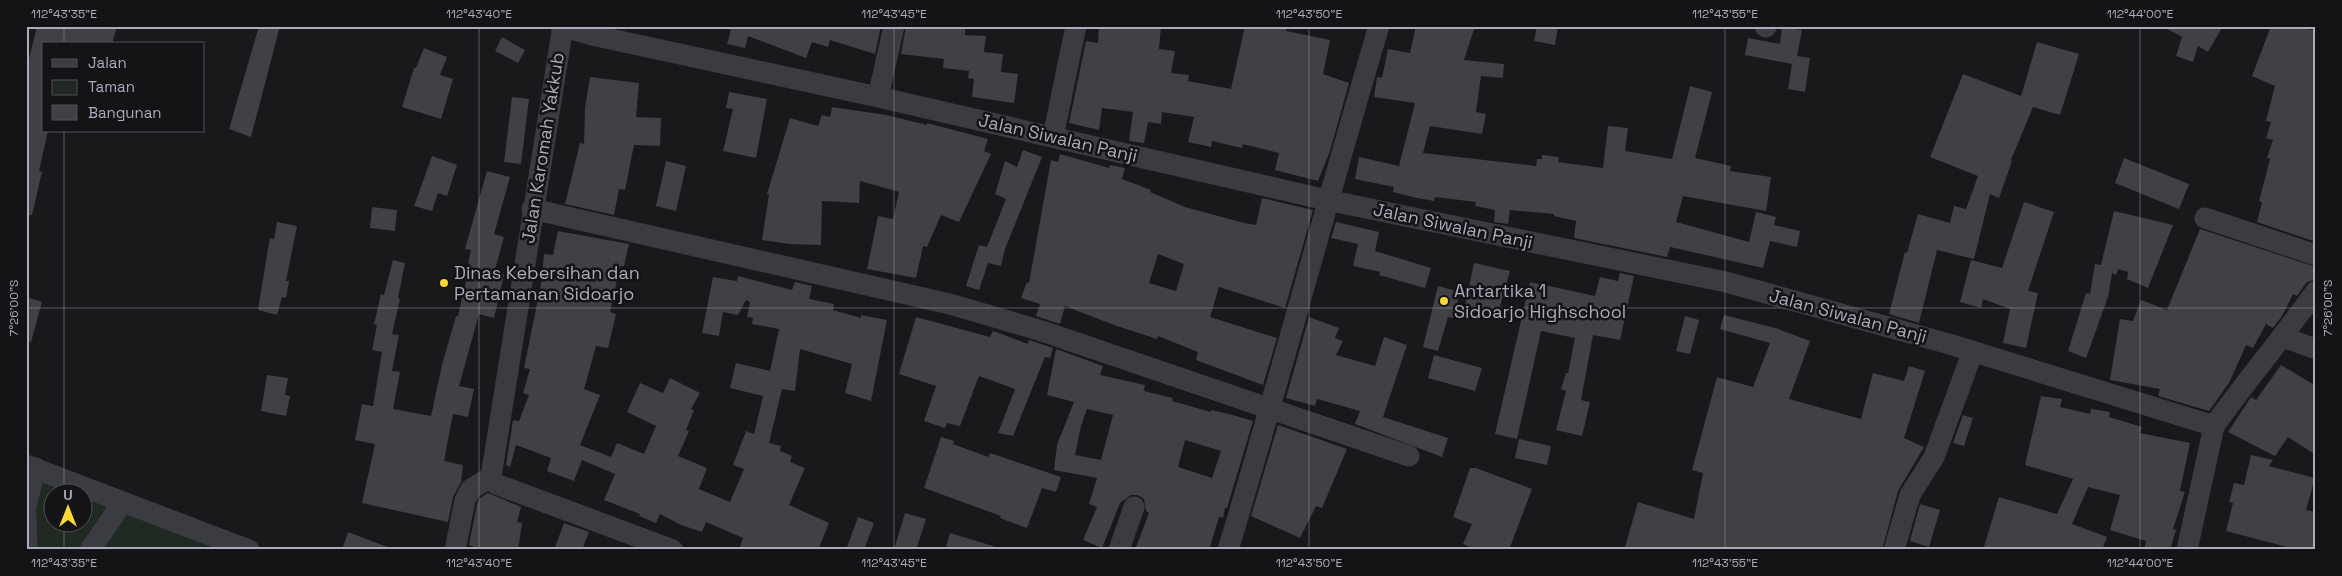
<svg xmlns="http://www.w3.org/2000/svg" width="2342" height="576" viewBox="0 0 2342 576" font-family="'Space Grotesk',sans-serif">
  <style>
    .green { fill: #202922; fill-rule: evenodd }
    .building { fill: #404045; fill-rule: evenodd }
    .lines { fill: none; stroke-linecap: round; stroke-linejoin: round }
    .minor { stroke: #3b3b42; stroke-width: 21 }
    .ticks { fill: none; stroke: #aaacbb; stroke-width: 1; stroke-opacity: 0.45 }
    .poi-dot { fill: #fddb2e; stroke: #141316; stroke-width: 2 }
    .labels { text-anchor: middle; stroke-width: 5; stroke-linejoin: round; paint-order: stroke }
    .street-label { font-size: 18px; fill: #aaacbb; stroke: #141316 }
    .poi-label { font-size: 18px; fill: #aaacbb; stroke: #141316; text-anchor: start }
    .neatline { fill: none; stroke: #aaacbb; stroke-width: 2 }
    .ticks-label { font-size: 12px; text-anchor: middle; fill: #aaacbb }
  </style>
  <rect width="100%" height="100%" fill="#19181b"/>
  <path class="green" d="M26 465 254 550H26ZM52 494H82V524H52Z"/>
  <path class="building" d="M37 26H117L112 44H44V131H48L39 171 42 172 32 215H26V71Z
    M259 26H280L251 137 229 129Z
    M725 26H881L875 54 830 40 828 47 812 42 806 58 748 36 745 48 727 44 731 30 725 28Z
    M906 26H965V35L986 36 984 52 1003 54 1001 72 1018 74 1014 103 972 97 974 79 968 78 969 71 943 68 944 59 901 54Z
    M1099 26H1161L1159 49 1175 51 1171 73 1189 75 1188 81 1231 89 1245 26H1287L1286 31 1330 40 1323 74 1349 83 1330 151 1318 181 1275 170 1279 153 1243 144 1242 148 1212 141 1211 147 1188 142 1194 117 1162 112 1161 124 1148 122 1144 143 1129 141 1133 112 1102 108 1099 130 1069 123 1086 41 1098 43Z
    M1416 26H1475L1464 60 1504 64 1503 78 1481 76 1476 112 1486 114 1482 134 1430 126 1423 153 1536 166 1537 159H1542V155L1559 157 1558 162 1603 168 1608 126 1628 128 1625 151 1672 159 1690 86 1712 92 1695 158 1731 166 1730 171 1771 177 1766 211 1683 196 1676 222 1749 242 1756 212 1776 217 1774 225 1800 231 1797 247 1770 241 1763 268 1670 247 1667 257 1574 238 1576 221 1554 216V214L1510 210 1508 224 1494 222 1495 210 1475 206 1476 202 1435 197 1434 201 1417 198 1393 192 1394 187 1355 179 1359 157 1399 166 1415 103 1374 97 1377 77 1382 78 1388 49 1410 53Z
    M1537 26H1558L1555 45 1534 41Z
    M2162 26H2223L2208 52 2198 46 2193 62 2176 56 2182 37Z
    M2271 26H2303L2302 29 2316 30V242L2257 222 2262 202 2259 201 2270 159 2267 158 2273 140 2266 138 2271 122 2266 121 2275 86 2252 76Z
    M1782 27 1802 30 1797 56 1810 58 1805 92 1788 89 1792 64 1745 55 1748 38 1780 44Z
    M502 37 525 50 518 63 495 51Z
    M2037 42 2079 54 2060 115 2033 107 2011 160 2012 161 1999 198 1990 194 1974 259 1937 250 1919 323 1889 314 1905 252 1907 253 1918 214 1950 223 1954 206 1966 209 1978 176 1930 157 1963 74 2021 96Z
    M424 48 447 57 440 75 453 79 441 119 402 107 414 68H416Z
    M590 77 639 83 636 117 661 118 660 146 634 145 625 190 619 189 614 215 565 204 580 143 584 144 585 108Z
    M729 92 767 99 756 158 723 151 733 109 726 108Z
    M512 97 529 99 521 164 504 162Z
    M832 107 886 115 927 125V123L988 139 984 151 991 154 959 222 941 215 927 247 923 246 916 278 867 269 878 216 893 219 899 192 860 181 859 203 822 201 821 245 789 244 762 240 769 194H767L790 118 818 126 822 115 830 117Z
    M1023 150 1042 157 1005 249 1001 266 988 263 979 290 966 286 979 245 987 247 1006 199 995 194 1005 161 1017 167Z
    M1060 154 1109 168 1110 165 1125 168 1122 179 1151 190 1150 192 1185 207 1244 223 1256 225 1262 198 1313 210 1285 308 1219 287 1210 317 1277 338 1263 385 1196 360 1198 352 1158 336 1157 339 1114 325 1065 306 1060 324 1036 316 1040 304 1021 298 1027 282 1029 283 1051 160 1058 162ZM1158 254 1184 264 1176 291 1149 283Z
    M432 156 457 165 447 196 438 193 432 211 414 206Z
    M2124 158 2189 184 2179 209 2115 183Z
    M666 161 686 166 676 211 656 206Z
    M487 171 510 177 494 234 504 237 494 273 504 275 494 318 479 314 459 386 474 389 468 417 453 414 444 461 463 465 461 482 453 497 448 522 362 503 375 444 355 440 362 404 373 406 382 352 372 350 377 325 374 324 381 294 384 295 393 260 405 263 398 298 400 299 392 334 399 335 392 371 400 372 393 409 431 416 442 365 456 316H458L470 264 468 263 471 250 465 249Z
    M2024 202 2054 212 2028 291 2038 293 2026 348 2003 343 2010 309 1983 299 1981 308 1960 302 1971 260 2002 268Z
    M372 207 397 210 395 231 370 228Z
    M2114 211 2173 225 2148 288 2127 279 2128 272 2118 269 2116 275 2112 273 2108 297 2086 358 2068 351 2086 293 2090 294 2095 264 2101 265Z
    M277 222 297 226 286 281H289L286 298 282 297 277 315 258 310 267 254 270 238 274 239Z
    M1336 222 1379 232 1375 251 1431 268 1425 288 1379 275 1380 272 1353 266 1358 244 1331 238Z
    M2200 229 2316 267V279L2306 283 2297 296 2293 294 2282 316 2273 328 2266 324 2253 348 2246 345 2229 383 2209 411 2158 396 2160 389 2110 380 2120 319 2133 321 2141 300 2167 310Z
    M558 231 629 244 624 266H620L610 312 616 314 608 348 596 346 584 389 600 395 580 445 611 457 617 443 644 454 656 426 627 412 640 383 663 393 670 378 700 393 691 409 694 410 686 430 689 431 678 456 707 468 699 489 730 502 744 469 733 465 746 431 754 434 763 396 730 388 736 363 770 371 779 329 752 324 753 318 747 317 750 302 746 300 738 315 723 312 719 336 702 333 713 277 737 281 738 276 792 290 795 282 812 286 809 299 834 304 833 310 861 318V315L887 320 871 401 845 393 852 364 800 349 795 391 782 389 769 443 781 446 780 451 792 456 790 462 805 468 789 505 829 523 818 550H739L743 538 706 522 702 532 681 525 660 514 656 523 639 516 640 514 604 500 615 474 582 460 574 481 547 471 551 458 516 445 510 467 506 465 513 420 519 421 529 395 523 393 530 369 524 368 542 279 544 254 553 255Z
    M1474 263 1510 271 1498 313 1465 305Z
    M1620 273 1634 276 1620 340 1593 335 1581 400 1590 402 1582 436 1556 430 1566 391 1561 389 1566 373H1568L1575 338 1541 331 1517 439 1495 434 1530 282 1595 296 1600 277 1618 281Z
    M1438 286 1460 292 1453 318 1448 317 1438 351 1423 347Z
    M26 297 42 302 31 342 26 341Z
    M1724 315 1775 328 1810 341 1789 399 1861 419 1873 373 1904 381 1909 366 1925 371 1904 438 1924 447 1898 491 1882 550H1624L1638 502 1694 519 1703 473 1692 470 1717 377 1753 387 1770 343 1720 329Z
    M1685 316 1699 320 1690 354 1676 351Z
    M916 317 990 337 993 331 1028 344 1029 340 1053 348 1050 358 1045 357 1013 436 998 433 1015 389 979 376 960 426 947 423 945 428 924 421 936 386 899 374Z
    M1309 317 1339 328 1335 338 1343 341 1336 355 1375 366 1384 337 1407 345 1383 417 1448 438 1442 457 1355 424 1360 411 1317 399 1315 406 1286 398Z
    M1056 349 1103 366 1100 375 1145 385 1144 391 1173 398 1172 401 1211 412V410L1229 414 1253 421 1227 508H1225L1223 518 1219 517 1209 550H1135L1149 513 1146 511 1144 499 1138 495H1131L1120 503 1102 548 1083 540 1097 507 1089 504 1097 478 1054 470 1057 445 1074 402 1047 395ZM1087 409 1113 415 1101 460 1075 455 1081 426ZM1185 440 1221 451 1212 478 1178 467Z
    M1434 355 1482 368 1475 391 1428 378Z
    M2281 365 2316 386V455L2288 437 2275 456 2228 432 2251 397 2256 400Z
    M267 375 288 378 285 395 290 396 286 416 261 411Z
    M2041 396 2062 399 2060 407 2090 414 2091 409 2110 412 2109 417 2142 427 2140 433 2190 443 2180 491 2185 492 2173 529 2176 530 2170 550H2144L2146 541 2110 530 2120 495 2088 487 2072 524 2107 537 2102 550H1983L1999 497 2057 514 2073 479 2025 465Z
    M1963 415 1973 418 1964 446 1953 443Z
    M1278 425 1347 449 1322 508 1316 506 1300 538 1251 516Z
    M941 437 954 441 953 444 988 457 990 453 1061 477 1056 492 1042 488 1027 528 1000 518 1001 516 924 488Z
    M1519 439 1551 446 1547 465 1515 458Z
    M2251 455 2273 460 2269 466 2315 478 2306 510 2316 512V550H2299L2226 531 2233 503 2229 502 2234 483 2244 485Z
    M1470 468H1476L1532 489 1509 550H1476L1463 544 1472 524 1453 517Z
    M488 493 521 507 517 522 522 523 518 550H482L469 545 477 504 480 498Z
    M1920 504 1940 510 1929 547 1910 541Z
    M905 513 926 519 916 550H894Z
    M858 517 874 523 864 550H846Z
    M564 523 589 532 582 550H554Z
    M348 532 390 548V550H342Z
    M950 533 993 546V550H945Z"/>
  <g class="lines">
    <path class="minor" d="M561 26 592 35 878 97 1327 200 1726 282 1949 344 2214 426 2187 550
      M1765 26 1766 27
      M878 97 894 26
      M1053 137 1076 26
      M532 209 950 304 1042 331 1409 456
      M2205 218 2316 255
      M2283 337 2316 349
      M2214 426C2247 380 2283 337 2316 291
      M26 465 249 550
      M491 477 563 26
      M491 477 496 484 673 550
      M26 505 36 468
      M26 514 27 550
      M90 550 123 502
      M455 550 465 500 471 489 491 477
      M1119 550 1134 507
      M1228 550C1281 376 1327 200 1379 26
      M1894 550 1910 495 1934 457 1973 351"/>
  </g>
  <path class="ticks" d="M64 26V44M479 26V550M894 26V550M1309 26V550M1725 26V550M2140 26V550M64 131V494M26 308H2316M64 524V550"/>
  <g class="poi-dot">
    <circle cx="444" cy="283" r="5"/>
    <circle cx="1444" cy="301" r="5"/>
  </g>
  <g class="labels">
    <g class="street-label">
      <text transform="translate(1058 138) rotate(13)" y="6">Jalan Siwalan Panji</text>
      <text transform="translate(543 148) rotate(-81)" y="6">Jalan Karomah Yakkub</text>
      <text transform="translate(1453 226) rotate(12)" y="6">Jalan Siwalan Panji</text>
      <text transform="translate(1848 316) rotate(15)" y="6">Jalan Siwalan Panji</text>
    </g>
    <g class="poi-label">
      <text x="454" y="279">Dinas Kebersihan dan<tspan x="454" dy="21">Pertamanan Sidoarjo</tspan></text>
      <text x="1454" y="297">Antartika 1<tspan x="1454" dy="21">Sidoarjo Highschool</tspan></text>
    </g>
  </g>
  <rect width="2342" height="576" fill="none" stroke="#141316" stroke-width="55"/>
  <rect x="42" y="42" width="162" height="90" fill="#141316" stroke="#505058"/>
  <rect x="52" y="59" width="25" height="8" fill="#3b3b42" stroke="#505058"/>
  <text x="88" y="68" font-size="15" fill="#aaacbb">Jalan</text>
  <rect x="52" y="80" width="25" height="15" fill="#202922" stroke="#505058"/>
  <text x="88" y="92" font-size="15" fill="#aaacbb">Taman</text>
  <rect x="52" y="105" width="25" height="15" fill="#404045" stroke="#505058"/>
  <text x="88" y="118" font-size="15" fill="#aaacbb">Bangunan</text>
  <g transform="translate(68 508)"><circle r="24" fill="#141316" stroke="#505058"/>
  <path d="M0-4L9 19L0 12L-9 19Z" fill="#fddb2e"/>
  <text y="-8" font-size="14" font-weight="bold" text-anchor="middle" fill="#aaacbb">U</text>
  </g>
  <rect x="28" y="28" width="2286" height="520" class="neatline"/>
  <g class="ticks-label">
    <text x="64" y="18">112°43'35"E</text>
    <text x="479" y="18">112°43'40"E</text>
    <text x="894" y="18">112°43'45"E</text>
    <text x="1309" y="18">112°43'50"E</text>
    <text x="1725" y="18">112°43'55"E</text>
    <text x="2140" y="18">112°44'00"E</text>
    <text transform="translate(14 308) rotate(-90)" y="4">7°26'00"S</text>
    <text transform="translate(2328 308) rotate(-90)" y="4">7°26'00"S</text>
    <text x="64" y="567">112°43'35"E</text>
    <text x="479" y="567">112°43'40"E</text>
    <text x="894" y="567">112°43'45"E</text>
    <text x="1309" y="567">112°43'50"E</text>
    <text x="1725" y="567">112°43'55"E</text>
    <text x="2140" y="567">112°44'00"E</text>
  </g>
</svg>
